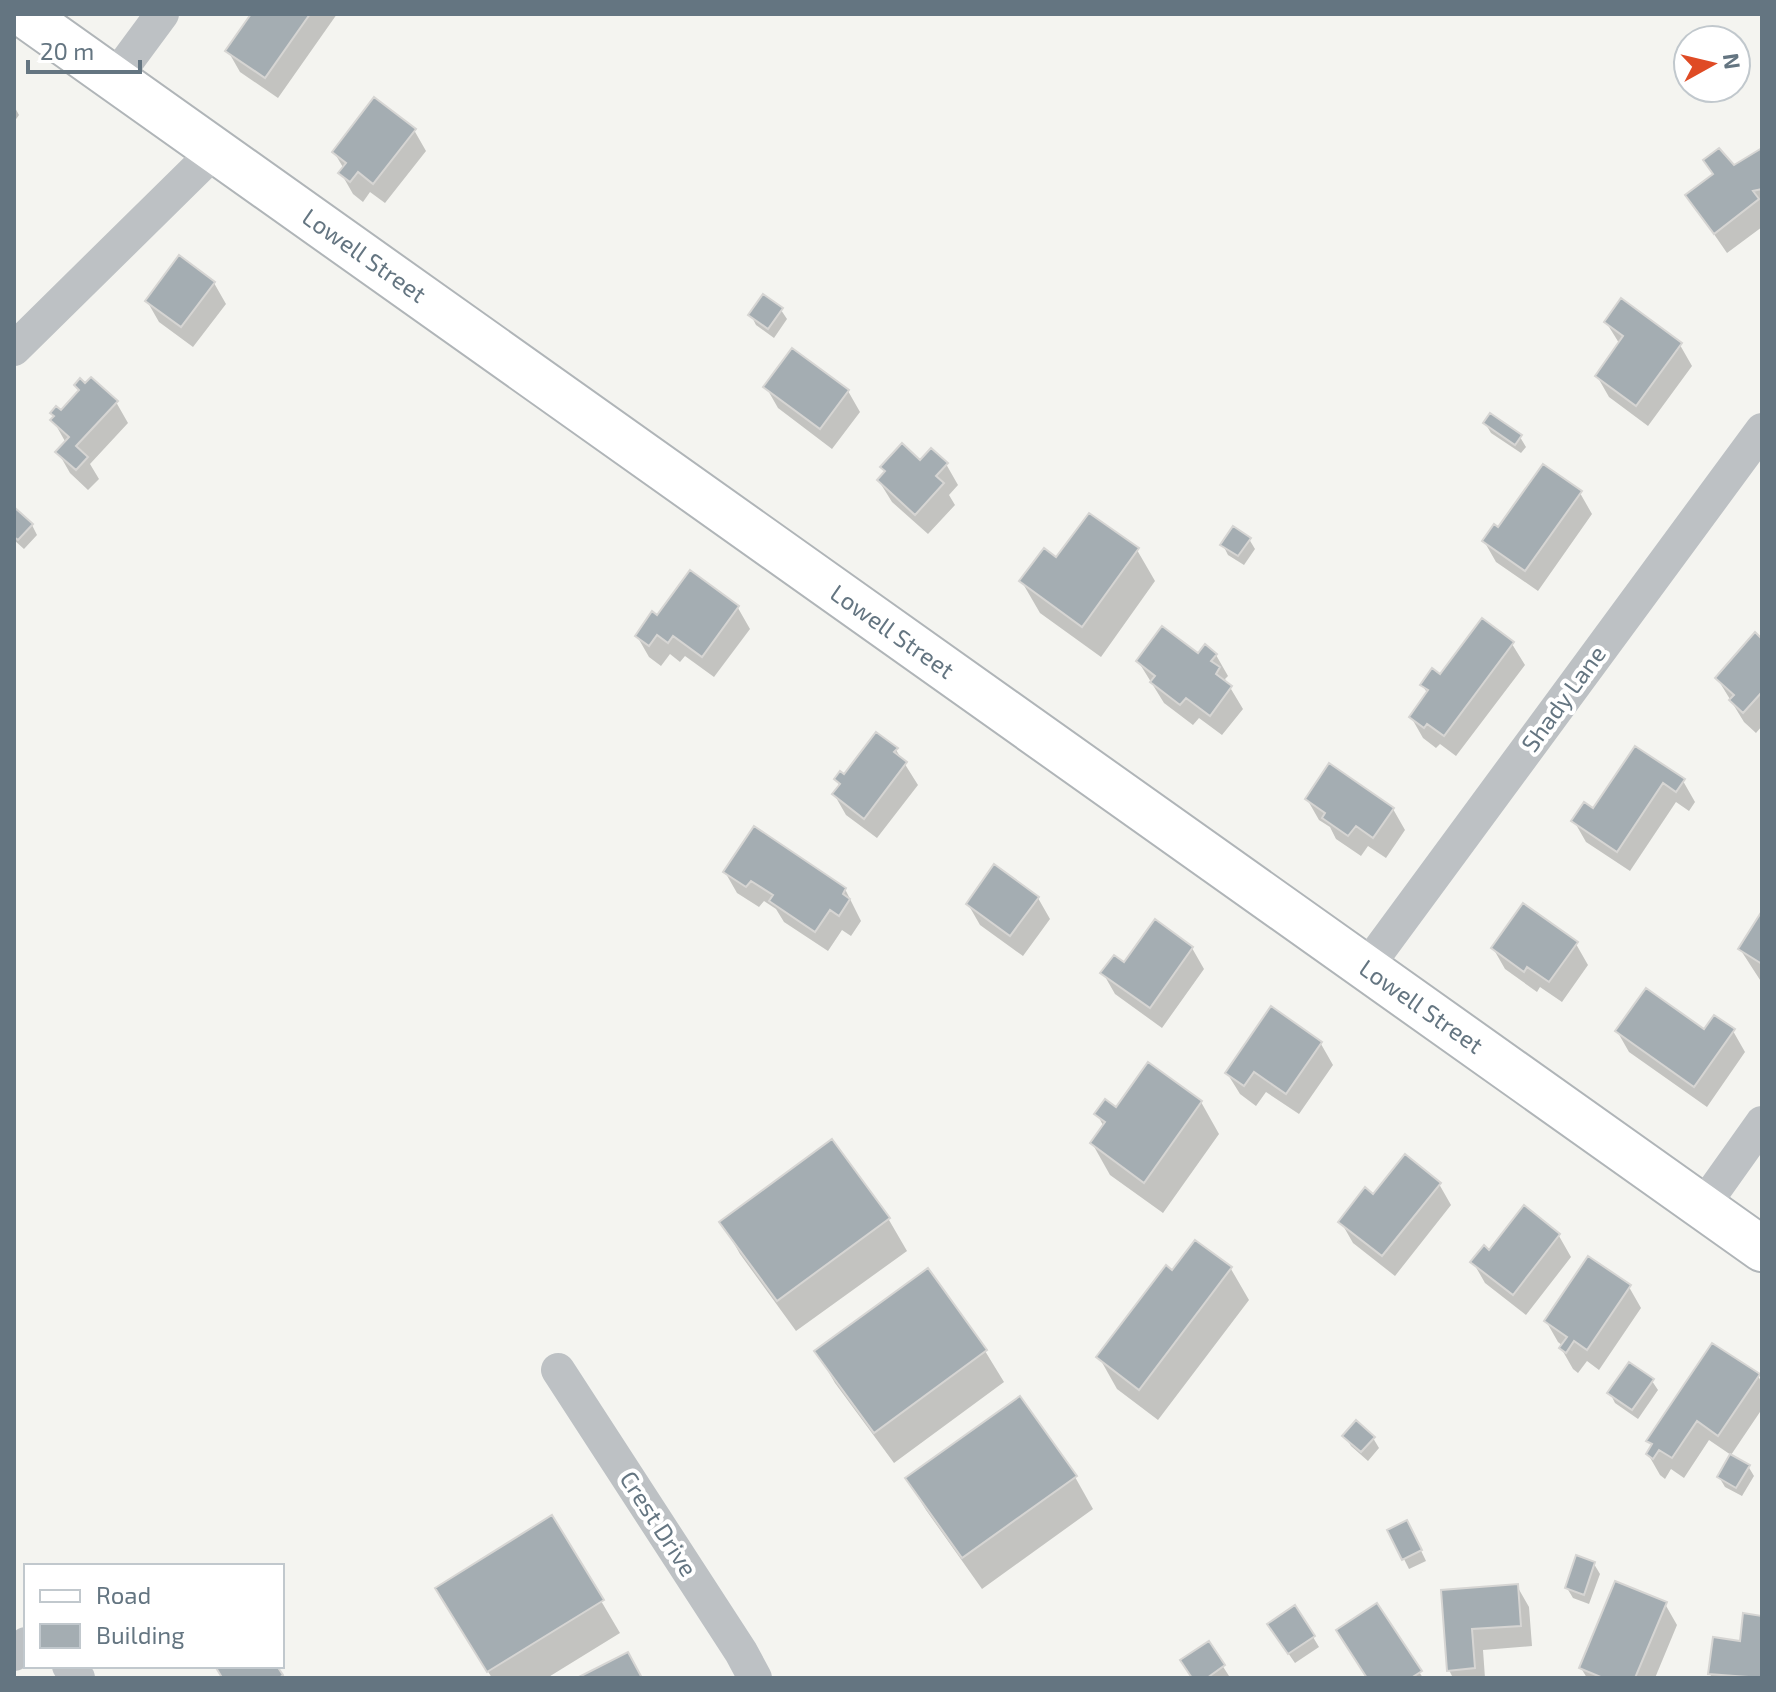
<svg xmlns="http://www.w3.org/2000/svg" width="1776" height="1692" viewBox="0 0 1776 1692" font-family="'Exo 2',sans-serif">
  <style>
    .shadow { fill: #0003 }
    .building { fill: #a4adb2; stroke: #d6d5d3; stroke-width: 2 }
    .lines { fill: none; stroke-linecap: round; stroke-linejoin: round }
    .primary-casing { stroke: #b0b5b8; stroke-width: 48 }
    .minor { stroke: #bdc1c4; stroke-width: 34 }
    .primary { stroke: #fff; stroke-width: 44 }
    .labels { text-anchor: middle; stroke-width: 8; stroke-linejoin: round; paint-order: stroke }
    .street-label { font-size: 24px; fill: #647581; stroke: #fff }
  </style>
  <rect width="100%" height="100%" fill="#f4f4f0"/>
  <path class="shadow" d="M254 14H337L278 98 240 72 228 51Z
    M14 106 19 115 14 122Z
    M414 130 426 151 385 203 370 192 363 202 353 194 341 173 344 169 334 152Z
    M1762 150V227L1727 253 1687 195Z
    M214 283 226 304 193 347 159 322 147 301Z
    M781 310 787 319 774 338 756 325 751 315Z
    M1606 322 1680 345 1692 366 1648 426 1609 397 1597 376 1619 343Z
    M76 385 116 402 128 423 90 464 99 479 88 490 70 473 58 452 66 443 53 420 80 392Z
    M766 387 848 391 860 412 832 449 778 408Z
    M1485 423 1520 437 1526 447 1521 453 1491 433Z
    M920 463 946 464 958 485 949 495 955 505 928 534 892 502 879 481 886 473 883 467Z
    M1580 493 1592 514 1538 591 1496 562 1484 541 1499 530Z
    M14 509 32 525 37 535 24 549 14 540Z
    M1249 539 1255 549 1244 565 1228 555 1223 545Z
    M1137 550 1155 581 1101 657 1040 613 1022 582Z
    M738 608 750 629 714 677 685 656 680 662 670 654 661 666 649 657 637 636 657 618Z
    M1762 642V726L1756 733 1744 722 1717 678Z
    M1512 644 1525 665 1456 756 1440 744 1436 748 1423 738 1411 717 1428 694 1422 685Z
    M1216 655 1228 676 1225 679 1243 709 1222 735 1199 718 1193 725 1164 703 1138 661Z
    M1635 749 1683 781 1695 802 1689 811 1676 802 1630 871 1586 842 1574 821 1594 811Z
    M896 750 918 785 877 838 846 815 834 794 840 787 836 779Z
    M1307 799 1393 809 1405 830 1386 858 1368 846 1361 856 1336 839 1330 827 1319 820Z
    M725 872 845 889 861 921 851 936 842 930 828 951 784 922 776 909 764 901 759 907 737 893Z
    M1038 898 1050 919 1023 956 980 925 968 904Z
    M1762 915V983L1740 949Z
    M1576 944 1588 965 1562 1002 1540 987 1537 992 1505 969 1493 948Z
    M1192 948 1204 969 1162 1028 1115 994 1103 973Z
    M1617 1031H1733L1745 1052 1707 1107 1629 1052Z
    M1321 1044 1333 1065 1299 1114 1266 1092 1256 1106 1240 1094 1227 1073Z
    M1201 1102 1219 1134 1163 1213 1110 1175 1092 1143 1104 1127 1097 1114 1117 1110Z
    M832 1142 889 1220 907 1251 796 1331 740 1254 722 1222Z
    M1439 1184 1451 1205 1395 1276 1353 1243 1341 1222Z
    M1524 1208 1559 1236 1571 1257 1526 1315 1485 1283 1473 1262 1490 1253Z
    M1231 1269 1249 1300 1158 1420 1117 1389 1099 1357 1173 1272Z
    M1629 1287 1641 1308 1599 1370 1587 1361 1578 1373 1573 1369 1561 1348 1563 1346 1558 1342 1546 1321Z
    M985 1351 1004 1382 894 1463 835 1383 817 1352Z
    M1758 1376 1762 1383V1409L1731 1455 1709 1440 1684 1478 1671 1469 1665 1479 1660 1475 1648 1454 1652 1447 1649 1441Z
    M1652 1381 1658 1390 1638 1419 1615 1403 1610 1393Z
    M1345 1436 1373 1438 1379 1448 1368 1461 1351 1446Z
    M1748 1466 1754 1476 1742 1496 1725 1487 1719 1477Z
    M1075 1477 1093 1509 982 1589 926 1510 907 1479Z
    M552 1518 620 1633 547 1678H492L456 1620Z
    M1390 1531 1412 1532 1426 1561 1409 1569Z
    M1594 1564 1600 1574 1589 1604 1573 1598 1567 1588Z
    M1517 1586 1529 1607 1532 1646 1483 1650 1485 1678H1453L1449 1670 1443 1592Z
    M1665 1604 1677 1625 1655 1678H1587L1581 1668Z
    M1377 1606 1423 1678H1368Z
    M1762 1618V1678H1712L1710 1674Z
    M1275 1634 1313 1637 1319 1647 1295 1663Z
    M1208 1643 1229 1676 1227 1678H1193Z"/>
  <path class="building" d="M251 14H310L265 78 225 51Z
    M374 97 416 129 373 184 358 172 350 182 338 173 346 163 332 152Z
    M1719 148 1734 165 1762 148V189L1753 191 1759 199 1714 234 1685 195 1713 174 1703 160Z
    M179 255 215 282 181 327 145 301Z
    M763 294 783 308 768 329 748 315Z
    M1621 298 1682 343 1636 406 1595 376 1623 336 1604 322Z
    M792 348 849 390 820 429 763 387Z
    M91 377 118 401 76 446 88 457 76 470 55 452 69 437 50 420 54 416 50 413 56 406 61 410 79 390 74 385 80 378 85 383Z
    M1490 413 1522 435 1515 445 1483 423Z
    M902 443 920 460 931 448 948 463 936 476 944 483 915 515 877 480 885 471 880 467Z
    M1543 464 1582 491 1525 571 1482 541 1494 524 1498 527Z
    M14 507 33 524 18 540 14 537Z
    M1089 513 1139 548 1082 627 1019 581 1044 548 1056 557Z
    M1233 526 1251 538 1238 556 1220 545Z
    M690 570 739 606 702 657 673 636 668 643 657 635 649 646 635 636 652 611 657 615Z
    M1482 618 1514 642 1444 736 1427 724 1424 728 1409 717 1428 690 1420 685 1432 668 1440 674Z
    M1162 626 1198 653 1205 644 1217 654 1211 661 1220 667 1216 674 1232 686 1210 716 1186 698 1180 705 1150 682 1155 676 1136 661Z
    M1755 632 1762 639V692L1743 713 1729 700 1734 695 1715 678Z
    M876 732 898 748 894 752 907 762 864 819 832 794 840 784 834 779 840 771 844 774Z
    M1635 746 1685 779 1676 792 1663 783 1617 852 1571 821 1584 802 1593 808Z
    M1329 763 1394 808 1373 838 1356 826 1348 836 1322 818 1325 813 1305 799Z
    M754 826 846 888 843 894 850 899 839 916 830 910 815 932 769 901 773 895 751 881 746 887 723 872Z
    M994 864 1039 897 1010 936 966 904Z
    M1523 903 1578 942 1549 982 1527 967 1524 972 1491 948Z
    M1762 911V964L1738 949Z
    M1155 919 1193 947 1150 1008 1100 973 1114 955 1124 962Z
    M1646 988 1704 1029 1714 1015 1735 1029 1694 1087 1615 1031Z
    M1271 1006 1322 1042 1286 1094 1254 1072 1244 1086 1225 1073Z
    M1148 1062 1202 1101 1144 1183 1090 1143 1105 1122 1094 1114 1105 1099 1116 1107Z
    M832 1139 890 1218 777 1301 719 1222Z
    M1405 1154 1441 1183 1382 1256 1338 1222 1365 1187 1373 1194Z
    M1524 1205 1560 1234 1513 1295 1470 1262 1484 1245 1489 1250Z
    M1195 1240 1232 1267 1139 1390 1096 1357 1166 1265 1172 1270Z
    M1588 1256 1631 1285 1587 1350 1574 1341 1566 1353 1559 1348 1567 1337 1544 1321Z
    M928 1268 987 1350 874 1433 814 1351Z
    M1712 1343 1760 1374 1718 1436 1697 1421 1672 1458 1659 1450 1653 1459 1646 1454 1652 1444 1646 1441Z
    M1629 1362 1654 1379 1632 1410 1607 1393Z
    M1020 1396 1077 1476 962 1558 905 1478Z
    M1356 1420 1375 1437 1361 1452 1342 1436Z
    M1730 1454 1750 1465 1736 1488 1717 1477Z
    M552 1515 604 1600 487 1672 435 1588Z
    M1407 1520 1422 1550 1402 1560 1387 1530Z
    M1576 1555 1595 1562 1584 1595 1565 1588Z
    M1615 1581 1667 1602 1635 1678H1603L1579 1668Z
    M1518 1584 1521 1626 1472 1629 1475 1668 1447 1671 1441 1590Z
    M1377 1603 1422 1671 1411 1678H1367L1336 1630Z
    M1295 1605 1315 1636 1288 1654 1267 1624Z
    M1743 1613 1762 1616V1678L1708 1674 1713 1637 1740 1641Z
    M1209 1641 1225 1665 1207 1678H1192L1180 1660Z
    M628 1652 642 1678H577Z
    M215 1666H277L283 1675 279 1678H218L221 1676Z"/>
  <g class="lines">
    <g class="primary-casing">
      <path id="primary" d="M23 14 1762 1249"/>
    </g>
    <path class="minor" d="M114 79 162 14
      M14 349 215 151
      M1366 968 1762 430
      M1703 1206 1762 1123
      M558 1370 741 1652 755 1678
      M14 1654 26 1644
      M69 1666 78 1678"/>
    <use href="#primary" class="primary"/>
  </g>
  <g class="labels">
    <g class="street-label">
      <text transform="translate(364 256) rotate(35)" y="8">Lowell Street</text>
      <text transform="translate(892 632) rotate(35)" y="8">Lowell Street</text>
      <text transform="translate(1564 699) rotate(-54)" y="8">Shady Lane</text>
      <text transform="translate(1421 1007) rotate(35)" y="8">Lowell Street</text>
      <text transform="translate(658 1524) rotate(57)" y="8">Crest Drive</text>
    </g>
  </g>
  <rect width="1776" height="1692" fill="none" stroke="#647581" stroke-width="32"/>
  <rect x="24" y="1564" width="260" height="104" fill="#ffffff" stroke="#c1c8cd" stroke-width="2"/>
  <rect x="40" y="1590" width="40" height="12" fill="#ffffff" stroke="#c1c8cd" stroke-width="2"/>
  <text x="96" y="1604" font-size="24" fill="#647581">Road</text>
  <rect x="40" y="1624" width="40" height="24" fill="#a4adb2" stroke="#c1c8cd" stroke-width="2"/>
  <text x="96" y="1644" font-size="24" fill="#647581">Building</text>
  <g transform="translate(1712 64) rotate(82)"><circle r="38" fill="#ffffff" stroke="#c1c8cd" stroke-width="2"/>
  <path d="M0-6L14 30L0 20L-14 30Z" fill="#df4b25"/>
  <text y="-12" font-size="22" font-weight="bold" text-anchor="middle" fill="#647581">N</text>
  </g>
  <path d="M28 60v12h112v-12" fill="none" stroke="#647581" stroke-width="4"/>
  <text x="40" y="60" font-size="24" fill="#647581" stroke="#ffffff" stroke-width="6" paint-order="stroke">20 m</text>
</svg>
